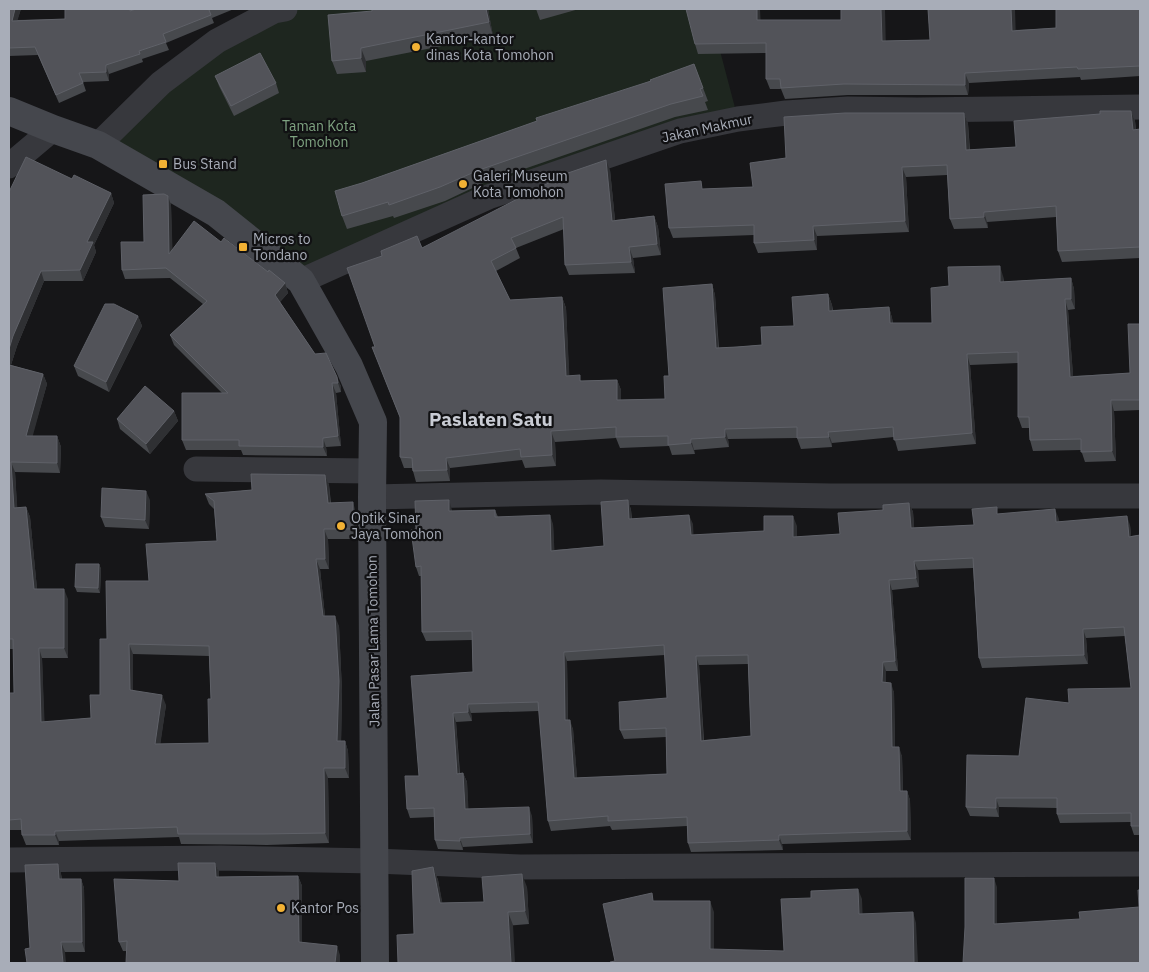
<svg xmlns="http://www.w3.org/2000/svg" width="1149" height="972" viewBox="0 0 1149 972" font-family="'IBM Plex Sans',sans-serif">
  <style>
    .green { fill: #1e261f }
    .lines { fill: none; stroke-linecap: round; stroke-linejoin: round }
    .street { stroke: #37383d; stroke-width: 25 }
    .secondary { stroke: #45474d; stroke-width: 28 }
    .wall { fill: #47494d; fill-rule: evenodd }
    .shaded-wall { fill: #2f3033 }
    .building { fill: #525359; stroke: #5f6168; fill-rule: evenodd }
    .poi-dot { fill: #f2b134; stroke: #111113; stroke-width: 2 }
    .labels { text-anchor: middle; stroke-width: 4.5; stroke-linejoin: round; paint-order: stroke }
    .poi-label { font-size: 14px; fill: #a8adb8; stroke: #111113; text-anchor: start }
    .park-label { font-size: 14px; fill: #7fa381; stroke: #111113 }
    .street-label { font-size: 14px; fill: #a8adb8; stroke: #111113 }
    .district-label { font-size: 19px; font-weight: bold; fill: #c9ccd4; stroke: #111113 }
  </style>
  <rect width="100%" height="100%" fill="#161618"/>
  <path class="green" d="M285 9H709L738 119 680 131 301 281 98 145 161 83Z"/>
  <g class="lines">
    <path class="street" d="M98 145 161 83 217 41 274 11 285 9
      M9 166 53 129
      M301 281 488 197 680 131 738 119 786 113 848 109 917 110 1140 107
      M196 469 372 471
      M372 497 601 492 831 496H1140
      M9 860 221 858 375 861 520 867 1140 864"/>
    <path class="secondary" d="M9 111 53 129 98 145 216 213 301 281 349 366 373 422 372 497 375 963"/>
  </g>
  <path class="wall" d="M9 9H21L17 20 65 19 136 9H234L212 18 214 23 166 43 169 50 142 59 143 62 109 74V81L83 82 86 91 59 103 38 55 9 56Z
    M372 9H488L493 36 366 61V72L337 74 332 61 372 11Z
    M536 9H579L540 20Z
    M928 9H1015V30L1056 28 1140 9V76L1081 80 1080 77 969 83 968 95H848L785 99 781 89H770L766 79V53L698 54 695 44 760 20 886 41 930 40Z
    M694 64 708 101 705 102 708 110 675 117 483 183 445 201 394 218 393 216 347 229 342 216 362 183 651 81Z
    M215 76 276 83 279 93 234 116 219 86Z
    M1131 111 1135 121 1136 130 1140 129V258L1062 262 1058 251 1056 217 987 222 988 228 954 229 950 219 947 175 906 177 909 232 817 236V250L758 253 754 243V235L673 238 669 228 704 189 753 187 786 158 964 113 968 124 970 150 1016 147 1100 114Z
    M610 170 615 220 654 216 658 227 661 255 633 258 635 273 569 275 565 265 564 229 516 248 520 258 496 271 510 300 562 297 566 308 569 376 582 381 617 380 621 390V400L665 399 669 376 712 284 715 295 719 348 762 345 794 326 828 294 832 305 833 310 889 307 892 318 893 323H932L949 286 1003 276 1004 282 1071 278 1074 289 1075 309 1068 310 1073 376 1130 373 1140 324V410L1114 411 1116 461 1085 462 1081 450 1033 451 1030 440 1029 428H1022L1018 417V363L970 365 976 444 898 451 894 437 832 443V447L801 449 797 438 728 439 729 447 694 450 695 454 672 455 669 446 620 448 616 438 555 442 556 466 525 468 522 460 450 468V481L416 482 413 471 412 468H404L400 457V418L372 347H375L422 248Z
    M72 179 111 193 114 203 94 245 96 252 83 281H44L17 346 11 365 43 374 47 384 32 436H57L61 447 60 473 15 472 17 508 26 507 30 517 37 589 68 599V658H42L44 722 91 718 100 695 107 639 149 581 217 541 214 509 209 504 205 494 252 490 325 475 329 485 331 503 356 513 357 539H328L329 569H320L325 616 339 626 342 691 341 741H345L348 751 349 778H328L329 843 267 845 181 844 179 837 59 841V845H26L22 835V830H9V693H14V649H9V192ZM133 654 209 656 211 699 209 743 160 744 166 705 133 690Z
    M168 196 171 205 172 250 221 242 285 283 288 293 280 302 315 354 341 386V392L336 393 341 446 326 447 327 456 243 455 241 450H186L182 440 222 393 174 345 170 335 203 304 170 278 125 279 122 270 144 242Z
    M138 316 142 326 109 392 78 376 74 366Z
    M174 411 178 421 150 454 120 429 117 419Z
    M150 500 149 529 105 527 101 517Z
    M628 500 631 510 632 519 693 524V535L764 531 797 526V537L840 534 883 510 909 503 913 512 914 528 974 525 999 514 1059 519V522L1130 525 1131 536 1140 535V835H1134L1131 826V822L1060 823 1057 814V808L999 807V817L970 816 966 807 1019 756 1069 703 1131 688 1125 636 1086 638 1088 664 982 668 979 658 973 568 918 570 919 587 892 590 898 671H886V682L894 692 895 747 902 756 903 791H907L910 800 911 840 782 844 783 850 691 852 688 843 687 826 612 830 610 826 551 831 548 821 539 711 471 713 472 721 456 722 460 773H463L467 782 468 809 532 816 533 843 463 847V850L438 849 435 840 434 817 410 818 407 809 419 776 473 672 472 640 426 641 422 632 421 576H419L416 567V529L452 510V511L495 510 498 517 553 524 554 550 604 546ZM665 655 667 698 620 730 624 739 666 737 667 774 577 778 573 729 568 720 567 661ZM748 664 751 736 704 740 699 665Z
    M99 564 101 569 100 593 77 592 75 587Z
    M215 863 219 872V877L298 876 302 886V943L340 955 123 951 119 942 179 881Z
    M58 864 61 874 62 879H81L84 888 85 952H65L30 948Z
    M433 867 438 880 442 903 484 902 527 887 529 924 414 934Z"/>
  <path class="shaded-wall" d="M15 9H21L15 29 12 21Z
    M486 9H488L493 36 489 22Z
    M757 9H760L761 30 757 20Z
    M881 9H885L886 52 882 41Z
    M1011 9H1015L1016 41 1012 31Z
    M361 48 366 61V72L361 58Z
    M106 65 109 74V81L106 72Z
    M965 73 969 83 968 95 965 85Z
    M1131 111 1135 121 1137 141 1133 130Z
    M964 113 968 124 970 160 966 150Z
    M606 160 610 170 616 231 612 221Z
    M902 167 906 177 909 232 905 221Z
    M111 193 114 203 94 245 96 252 83 281 80 270 87 242Z
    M168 196 171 205 173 263 169 254Z
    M984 212 987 222 988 228 984 217Z
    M654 216 658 227 661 255 657 244Z
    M813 226 817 236V250L814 240Z
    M629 247 633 258 635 273 631 262Z
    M1000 266 1003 276 1004 293 1000 282Z
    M41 271 44 281 17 346 9 371V349L13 336Z
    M1071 278 1074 289 1075 309 1071 299Z
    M285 283 288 293 278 304 275 295Z
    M712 284 715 295 719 359 716 348Z
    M828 294 832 305 833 321 829 311Z
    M562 297 566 308 570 387 566 376Z
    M1065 299 1068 310 1074 387 1070 377Z
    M889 307 892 318 894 334 890 323Z
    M138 316 142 326 109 392 106 382Z
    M967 354 970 365 976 444 972 433Z
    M43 374 47 384 30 446 26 436Z
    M337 377 341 386V392L338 383Z
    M617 380 621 390V411L617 400Z
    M332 383 336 393 341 446 338 436Z
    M1111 400 1114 411 1116 461 1112 451Z
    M174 411 178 421 150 454 146 444Z
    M725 429 728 439 729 447 725 437Z
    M551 431 555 442 556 466 552 455Z
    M828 432 832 443V447L829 437Z
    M57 436 61 447 60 473 57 463Z
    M323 438 326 447 327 456 323 447Z
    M691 439 694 450 695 454 691 443Z
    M446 458 450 468V481L447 470Z
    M11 462 15 472 18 518 14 508Z
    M325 475 329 485 331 513 328 503Z
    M146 491 150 500 149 529 145 520Z
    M449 500 452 510V520L449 511Z
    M628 500 631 510 632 528 629 519Z
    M353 502 356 513 357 539 353 529Z
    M909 503 913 512 915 538 911 528Z
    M26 507 30 517 38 599 34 589Z
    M1055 509 1059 519 1060 532 1056 522Z
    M550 515 553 524 555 560 551 551Z
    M689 515 693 524 694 544 691 535Z
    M793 516 797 526V547L793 537Z
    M1127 516 1130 525 1132 546 1129 537Z
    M324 529 328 539 329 569 325 559Z
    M316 559 320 569 326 627 323 616Z
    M914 561 918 570 919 587 916 578Z
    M99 564 101 569 100 593 98 588Z
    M889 580 892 590 898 671 895 661Z
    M64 589 68 599V658L64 648Z
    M335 616 339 626 342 691 341 751 337 741Z
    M1083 629 1086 638 1088 664 1084 655Z
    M129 644 133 654V700L130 690Z
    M39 648 42 658 45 732 41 722Z
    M564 652 567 661 568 730 565 720Z
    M696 656 699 665 704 750 701 741Z
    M883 662 886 671V691L882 682Z
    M891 683 894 692 895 757 892 747Z
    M162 695 166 705 159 754 155 744Z
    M468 704 471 713 472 721 468 712Z
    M453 713 456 722 460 783 457 774Z
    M570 720 573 729 578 788 574 778Z
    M345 741 348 751 349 778 345 768Z
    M899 747 902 756 903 800 900 791Z
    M324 768 328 778 329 843 325 833Z
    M463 773 467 782 469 818 465 809Z
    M907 791 910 800 911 840 907 831Z
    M996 798 999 807V817L996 808Z
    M529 807 532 816 533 843 530 834Z
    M55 831 59 841V845L55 835Z
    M779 835 782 844 783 850 779 840Z
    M460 838 463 847V850L460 841Z
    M215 863 219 872V887L216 877Z
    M58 864 61 874 63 888 59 879Z
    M433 867 438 880 445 916 440 903Z
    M522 874 527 887 529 924 525 911Z
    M298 876 302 886V952L299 942Z
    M994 878 997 887V934L994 924Z
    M81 879 84 888 85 952 82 942Z
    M858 889 862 899 863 925 859 914Z
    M710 901 714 912V960L710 949Z
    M508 912 513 925 515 963H511Z
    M913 912 916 923 918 963H914Z
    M61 942 65 952 66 963H63Z
    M337 946 340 955V963H335Z"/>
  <path class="building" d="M9 9H15L12 21 65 19V9H130V11L136 9H212L209 10 211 15 163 34 166 42 139 51 140 54 106 65V72L79 73 83 83 56 95 35 47 9 48Z
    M372 9H486L489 22 361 48V58L332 61 328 15 372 11Z
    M686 9H757V20H841V9H881L882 41 930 40 928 9H1011L1012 31 1056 28V9H1140V66L1078 69 1077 67 965 73V85L844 84 781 88 780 79H766V43L695 44Z
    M260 53 276 83 231 106 215 76Z
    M694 64 703 88 700 89 703 96 671 104 479 170 440 187 389 205 388 202 342 216 335 191 362 183 537 121 536 118 651 81 650 80Z
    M1100 111H1131L1133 130 1140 129V247L1058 251 1056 206 984 212V217L950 219 947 165 902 167 905 221 813 226 814 240 754 243V225L669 228 665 184 701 181 702 189 753 187 750 163 786 158 784 117 845 113H964L966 150 1016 147 1014 121 1100 114Z
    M26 157 72 179 74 175 111 193 87 242H93L80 270 41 271 13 336 9 349V192Z
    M606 160 612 221 654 216 657 244 629 247 631 262 565 265 563 217 511 238 516 248 491 261 510 300 562 297 566 376 580 375V381L617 380V400L665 399 664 376H669L663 288 712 284 716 348 737 347 762 345 761 327 794 326 792 297 828 294 829 311 889 307 890 323H932L931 288 949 286 948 267 1000 266V282L1071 278V299H1065L1070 377 1130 373 1128 324H1140V400H1111L1112 451 1081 452V439L1030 440 1029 417H1018V352L967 354 972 433 894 440 893 427 828 432 829 437 797 438V427L725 429V437L691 439V443L668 445V436L616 437V427L551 431 552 455 521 457 520 449 446 458 447 470 413 471 412 458 400 457V417L372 347H375L347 268 382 256 381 251 417 236 422 248 568 173Z
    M164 194 168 196 169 254 194 221 221 242 224 238 268 272 269 270 285 283 275 295 315 354 326 353 337 377 338 383H332L338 436 323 438V447L239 446V440H182V393H228L170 335 207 301 166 268 122 270 121 242H144L143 195Z
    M105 304H114L138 316 106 382 74 366Z
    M9 365 43 374 26 436H57V463L11 462 14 508 26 507 34 589H64V648H39L41 722 91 718 90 695H100V639H107L106 581H149L146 544 217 541 214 501 205 494 252 490 251 474 325 475 328 503 353 502V529H324L325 559H316L323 616H335L339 681 337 741H345V768H324L325 833 263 834H178L177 827 55 831V835H22L21 819 9 820V693H14L13 639H9ZM129 644 209 646 211 699H208L209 743 155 744 162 695 130 690Z
    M145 386 174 411 146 444 117 419Z
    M102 488 146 491 145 520 101 517Z
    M449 500V511L495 510V517L550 515 551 551 604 546 601 502 628 500 629 519 689 515 691 535 764 531V516H793V537L840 534 838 513 883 510V505L909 503 911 528 974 525 972 509 997 507V514L1055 509 1056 522 1127 516 1129 537 1140 535V826H1131V813L1057 814V798H996V808L966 807 967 755 1019 756 1026 698 1069 703 1068 689 1131 688 1124 627 1083 629 1084 655 979 658 973 558 914 561 916 578 889 580 895 661 883 662 882 682 891 683 892 747H899L900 791H907V831L779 835V840L688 843 687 817 608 821V816L548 821 538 702 468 704V712L453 713 457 774 463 773 465 809 529 807 530 834 460 838V841L435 840 434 808 407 809 405 776H419L411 676 473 672 472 631 422 632 421 566 416 567 411 530 416 529 415 501ZM664 645 667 698 619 702 620 730 666 728 667 774 574 778 570 720H565L564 652ZM748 655 751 736 701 741 696 656Z
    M76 564H99L98 588 75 587Z
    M178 863H215L216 877 298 876 299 942 337 946 335 963H126L127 941 119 942 114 879 179 881Z
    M58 864 59 879H81L82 942H61L63 963H27L25 949 30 948 25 865Z
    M433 867 440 903 484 902 482 877 522 874 525 911 508 912 511 963H398L397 935 414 934 412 871Z
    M965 878H994V924L1080 919 1079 912 1139 907 1138 890H1140V963H963L965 927Z
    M858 889 859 914 913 912 914 963H610V962L615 961 603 904 652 893 653 901H710V949L784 951 781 899 811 898V891Z"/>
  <g class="poi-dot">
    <circle cx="416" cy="47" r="5"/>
    <rect x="158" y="159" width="10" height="10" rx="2.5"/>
    <circle cx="463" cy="184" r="5"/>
    <rect x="238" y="242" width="10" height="10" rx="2.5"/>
    <circle cx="341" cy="526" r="5"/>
    <circle cx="281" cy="908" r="5"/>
  </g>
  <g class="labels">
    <g class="poi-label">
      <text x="426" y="44">Kantor-kantor<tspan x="426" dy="16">dinas Kota Tomohon</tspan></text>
      <text x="173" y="169">Bus Stand</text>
      <text x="473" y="181">Galeri Museum<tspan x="473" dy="16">Kota Tomohon</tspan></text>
      <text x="253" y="244">Micros to<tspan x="253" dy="16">Tondano</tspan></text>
      <text x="351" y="523">Optik Sinar<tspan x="351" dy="16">Jaya Tomohon</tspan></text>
      <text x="291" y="913">Kantor Pos</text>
    </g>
    <g class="park-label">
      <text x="319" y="131">Taman Kota<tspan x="319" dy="16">Tomohon</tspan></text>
    </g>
    <g class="street-label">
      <text transform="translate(707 128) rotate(-12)" y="5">Jakan Makmur</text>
      <text transform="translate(373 641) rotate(-91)" y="5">Jalan Pasar Lama Tomohon</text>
    </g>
    <g class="district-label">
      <text x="491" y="426">Paslaten Satu</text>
    </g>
  </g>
  <rect width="1149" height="972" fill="none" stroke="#a8adb8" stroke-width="20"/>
</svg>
